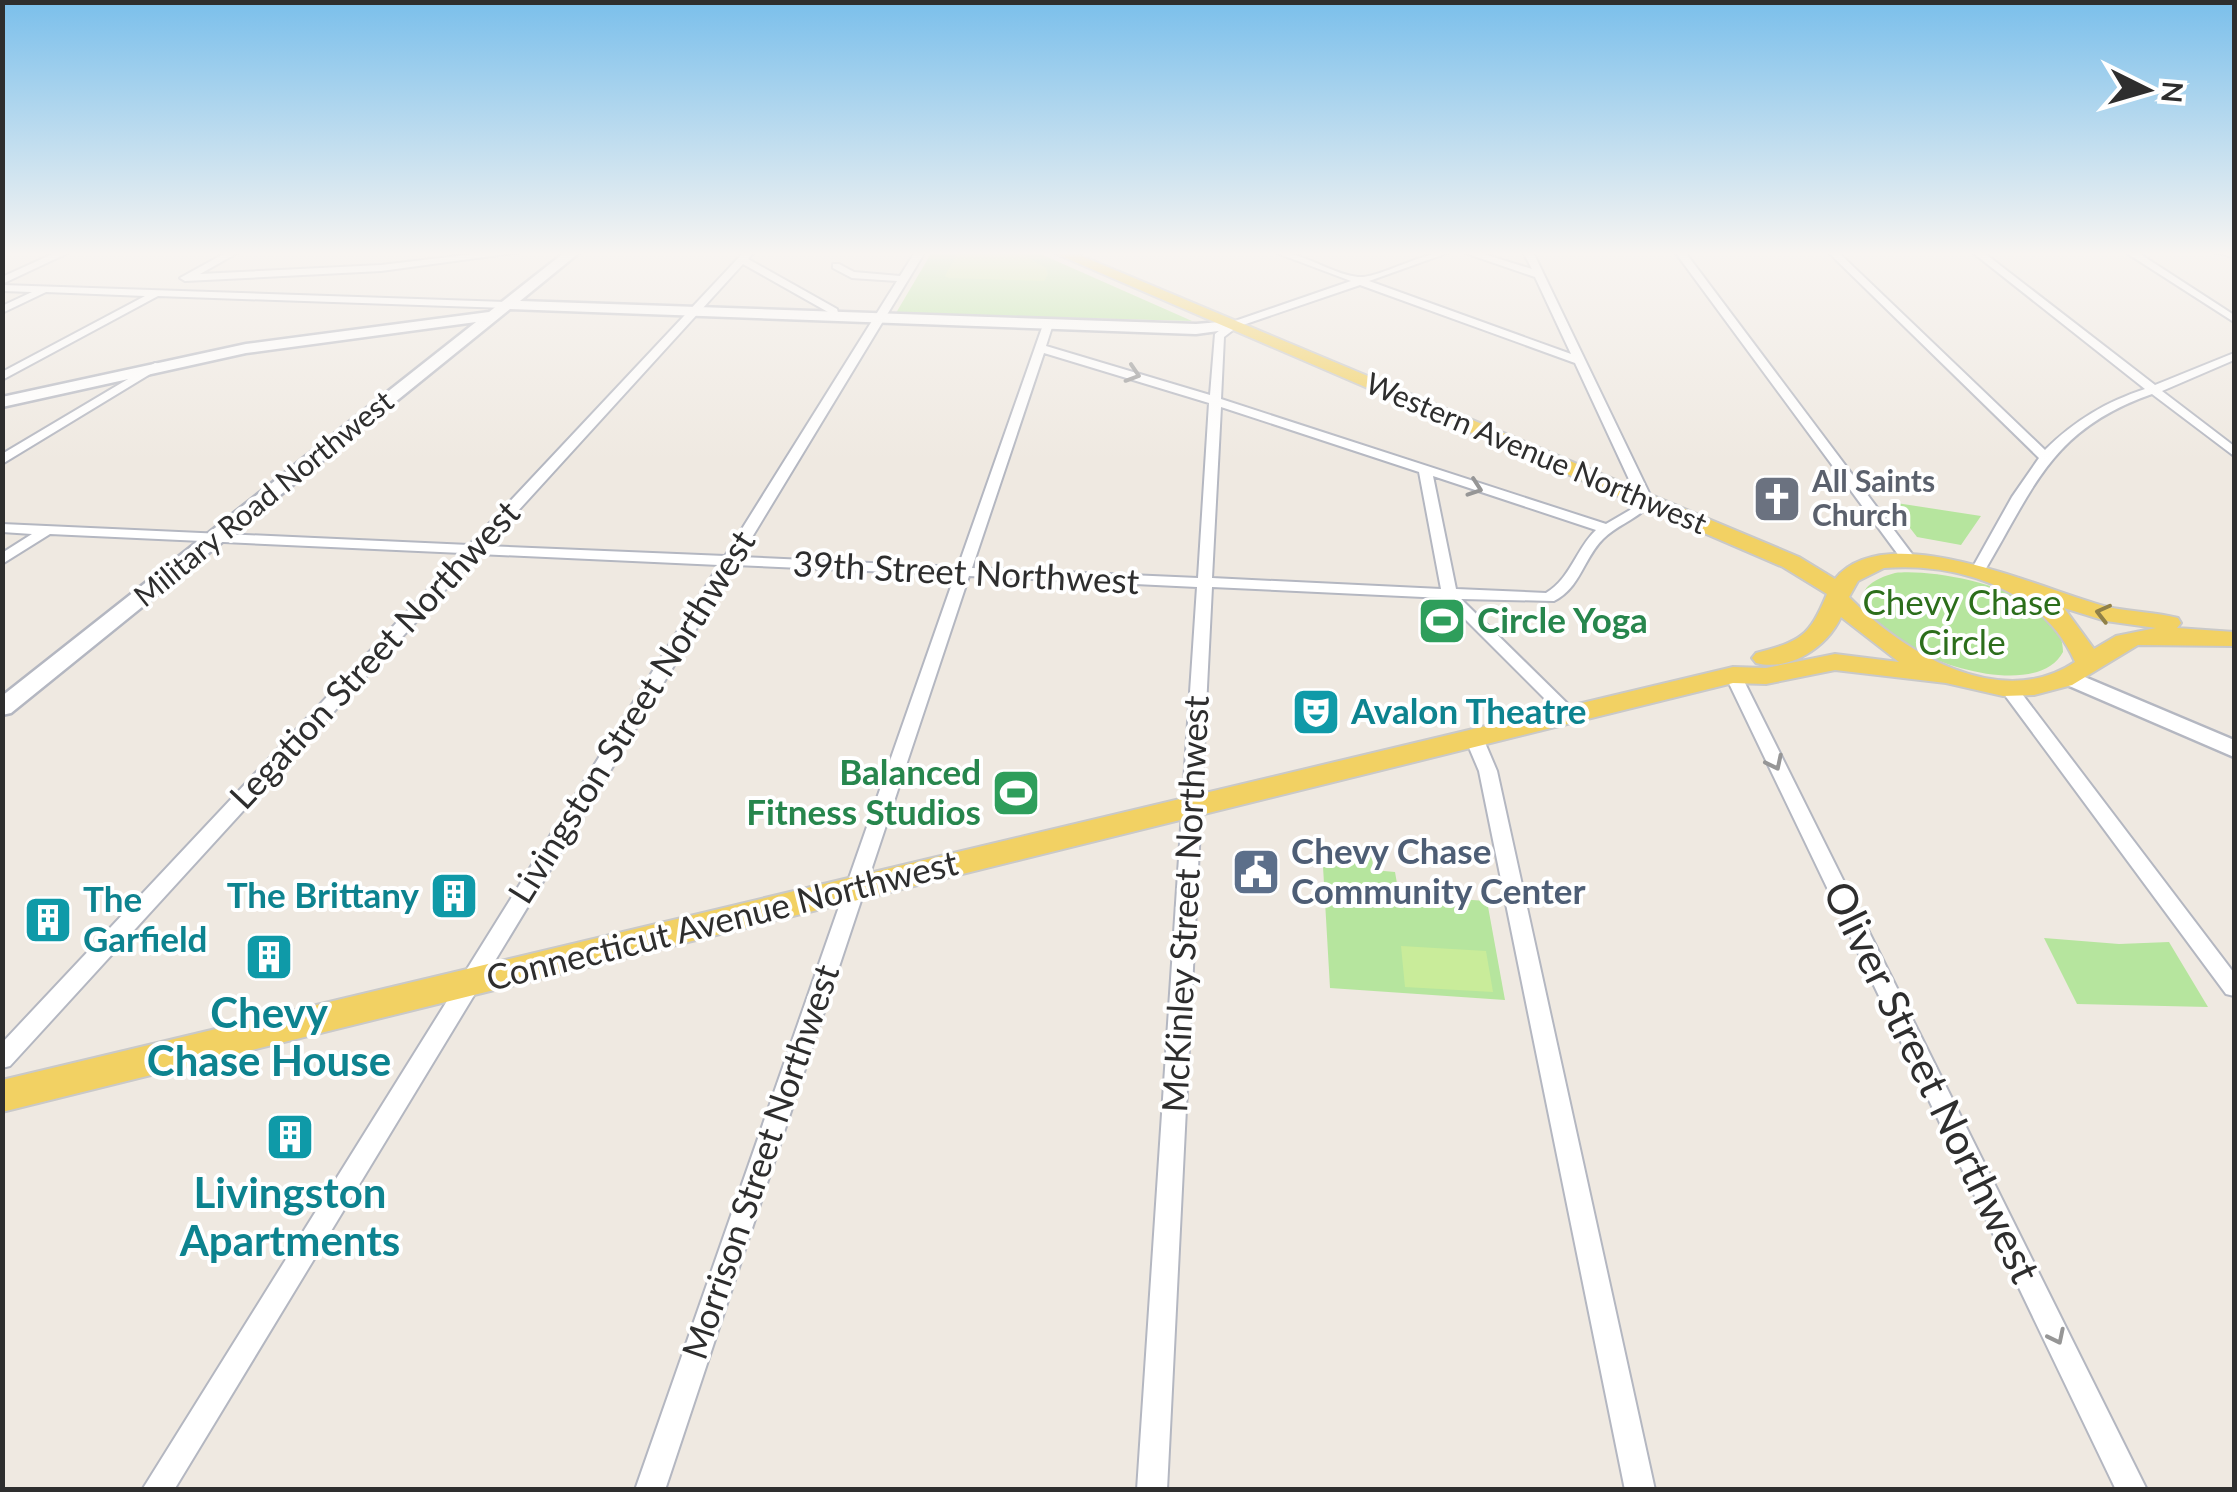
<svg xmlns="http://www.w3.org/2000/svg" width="2237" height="1492" viewBox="0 0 2237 1492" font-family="Lato,sans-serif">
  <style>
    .green { fill: #b6e59e }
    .pitch { fill: #c9ec9a }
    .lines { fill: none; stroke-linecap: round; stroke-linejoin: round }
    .minor-casing { stroke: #b4b7c1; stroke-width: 4 }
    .secondary-casing { stroke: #b4b7c1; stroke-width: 5 }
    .primary-casing { stroke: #c9c9c9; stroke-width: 4 }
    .minor { fill: #fff; fill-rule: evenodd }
    .secondary { fill: #fff; fill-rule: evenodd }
    .primary { fill: #f2d163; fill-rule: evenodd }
    .oneway { stroke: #969696 }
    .oneway2 { stroke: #908048 }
    .labels { text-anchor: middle; stroke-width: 8; stroke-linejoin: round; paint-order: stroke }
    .far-street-label { font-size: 30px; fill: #2e2e2e; stroke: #fff }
    .far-worship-label { font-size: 30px; font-weight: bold; fill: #5b616d; stroke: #fff; text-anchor: start }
    .street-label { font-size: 35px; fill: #2e2e2e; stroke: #fff }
    .park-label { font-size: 35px; fill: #2c6e1b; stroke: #fff }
    .leisure-label { font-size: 35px; font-weight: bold; fill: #27864d; stroke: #fff; text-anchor: start }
    .culture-label { font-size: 35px; font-weight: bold; fill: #0d838f; stroke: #fff; text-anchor: start }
    .service-label { font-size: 35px; font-weight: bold; fill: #4e5e75; stroke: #fff; text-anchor: start }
    .near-culture-label { font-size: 42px; font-weight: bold; fill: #0d838f; stroke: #fff }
    .near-street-label { font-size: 42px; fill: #2e2e2e; stroke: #fff }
  </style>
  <rect width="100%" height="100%" fill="#efe9e1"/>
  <path class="green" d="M932 252H1036L1192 321 896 313Z
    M1890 502 1981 516 1961 545 1917 537Z
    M1895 573C1939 568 2064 592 2063 652 2023 726 1775 605 1895 573Z
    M1322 849 1372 852 1373 870 1395 872 1399 895 1487 901 1505 1000 1330 988Z
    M2044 938 2119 944 2169 942 2208 1007 2077 1004Z"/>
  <path class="pitch" d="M958 252H1018L1046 268 1048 275 1044 281 949 278 945 276Z
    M1401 946 1486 951 1493 992 1405 987Z"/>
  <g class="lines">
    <g class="minor-casing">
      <path id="minor" d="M57 252H70L2 284V277Z
        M227 252H239L200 274 381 265 491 252H521L381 271 185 281 180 278Z
        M744 252H754L748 259 837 309 839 316 830 318 828 312 743 264 486 546 725 556 897 281 852 278 833 268V264H839L854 272 900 276 915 252H925L740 557 958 567 1044 322 1053 324 1046 346 1210 395 1215 334 1229 323 1351 281 1274 252C1305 252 1330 274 1358 277 1378 279 1421 252 1450 252L1369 281 1571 354 1535 277 1462 252H1477L1532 269 1523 252H1533L1653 501C1639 519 1618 524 1603 539 1583 559 1581 587 1554 601L1461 599 1578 714 1570 719 1564 718 1444 598 1212 587 1167 1490H1137L1197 587 969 576 665 1490H635L955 575 735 565 174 1490H142L719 565 478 554 10 1066 2 1068V1043L462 553 50 534 2 564V553L32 534 2 532V524L469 545ZM1360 285 1575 363 1639 501 1630 510 1606 524 1221 399 1224 337 1237 327ZM1044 353 1209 403 1198 578 972 568ZM1221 407 1419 472 1441 589 1212 578ZM1433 476 1596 530C1576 549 1571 578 1546 593L1456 589Z
        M1675 252H1685L1915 558V564H1905Z
        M1828 252H1838L2045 450C2075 420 2106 402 2145 389L1972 252H1983L2155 385 2234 353V360L2162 391 2234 446V456L2152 394C2049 430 2034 489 1982 575H1972L1970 572 2012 497 2039 458Z
        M2125 252H2137L2234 315V322Z
        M2213 252H2234V257Z
        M2 285 506 302 511 305 506 308 158 296 2 380V372L145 296 46 292 2 313V306L32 292 2 291Z
        M155 363 165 365 2 464V454Z
        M1733 670 1741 675 2147 1490H2116L1725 675Z
        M2007 681 2013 682 2234 973V996L2226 994 2001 690 1999 686 2001 682Z
        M1474 732 1483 738 1497 771 1655 1490H1625L1479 771 1465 738Z"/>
    </g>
    <g class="secondary-casing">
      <path id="secondary" d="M565 252H580L520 301 1196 324 1233 321 1240 325 1233 329 1196 334 510 309 11 713 2 715V696L476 322 246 353 2 407V397L246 344 489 312Z
        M2068 670 2234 740V757L2060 682 2056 677Z"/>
    </g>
    <g class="primary-casing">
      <path id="primary" d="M1052 252H1072L1799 557 1835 579C1886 515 2045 591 2108 607 2131 612 2155 612 2178 618L2181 623 2177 628 2234 632V646L2138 645 2072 685 2034 695 2003 696 1946 683 1835 670 1766 684 1733 683 2 1112V1080L1733 667 1766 668 1835 654 1899 662 1841 617C1827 647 1790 672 1756 663L1752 658 1756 653C1801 641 1809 637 1827 594L1783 567ZM1884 568C1959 562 2044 590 2075 662 2000 712 1902 652 1849 597L1858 581ZM2064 608 2106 621 2156 628 2116 636 2094 649Z"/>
    </g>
    <use href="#minor" class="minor"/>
    <use href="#secondary" class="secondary"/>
    <use href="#primary" class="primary"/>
  </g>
  <defs><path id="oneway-chevron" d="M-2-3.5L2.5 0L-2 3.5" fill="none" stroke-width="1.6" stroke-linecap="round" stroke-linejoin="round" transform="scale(2.5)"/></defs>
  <g class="oneway">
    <use href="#oneway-chevron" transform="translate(1133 374) rotate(18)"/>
    <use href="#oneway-chevron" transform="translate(1475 488) rotate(19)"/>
    <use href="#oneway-chevron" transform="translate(1775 763) rotate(64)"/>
    <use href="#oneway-chevron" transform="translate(2057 1337) rotate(64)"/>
  </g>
  <use class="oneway2" href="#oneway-chevron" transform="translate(2103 613) rotate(-166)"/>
  <linearGradient id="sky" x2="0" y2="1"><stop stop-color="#7abfeb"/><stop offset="0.55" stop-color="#f8f5f2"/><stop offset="1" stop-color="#f8f5f2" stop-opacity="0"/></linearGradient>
  <rect width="2237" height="461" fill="url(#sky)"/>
  <defs>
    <g id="church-square" transform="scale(2.5)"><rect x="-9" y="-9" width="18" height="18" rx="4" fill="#6b7280" stroke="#fff"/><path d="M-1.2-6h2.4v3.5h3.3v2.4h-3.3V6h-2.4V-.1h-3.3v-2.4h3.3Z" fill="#fff"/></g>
    <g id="stadium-square" transform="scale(2.5)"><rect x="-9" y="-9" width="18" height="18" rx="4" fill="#2e9e5b" stroke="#fff"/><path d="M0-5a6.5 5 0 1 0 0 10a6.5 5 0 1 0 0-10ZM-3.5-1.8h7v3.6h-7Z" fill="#fff"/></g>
    <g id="theatre-square" transform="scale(2.5)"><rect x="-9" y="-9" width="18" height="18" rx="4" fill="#0f9aa8" stroke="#fff"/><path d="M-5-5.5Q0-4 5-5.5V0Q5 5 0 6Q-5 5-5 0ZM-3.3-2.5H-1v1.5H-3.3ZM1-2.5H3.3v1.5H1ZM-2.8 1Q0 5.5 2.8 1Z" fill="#fff"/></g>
    <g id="civic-square" transform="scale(2.5)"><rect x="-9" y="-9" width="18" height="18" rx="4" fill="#5c6f8a" stroke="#fff"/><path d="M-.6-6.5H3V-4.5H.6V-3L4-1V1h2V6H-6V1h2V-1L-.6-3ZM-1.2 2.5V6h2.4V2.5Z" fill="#fff"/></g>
    <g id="building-square" transform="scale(2.5)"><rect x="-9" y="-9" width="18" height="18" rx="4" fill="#0f9aa8" stroke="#fff"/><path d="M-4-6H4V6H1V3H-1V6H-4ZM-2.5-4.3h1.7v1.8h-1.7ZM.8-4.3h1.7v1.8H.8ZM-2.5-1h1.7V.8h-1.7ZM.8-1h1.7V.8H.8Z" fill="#fff"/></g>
  </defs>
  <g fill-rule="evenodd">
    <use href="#church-square" x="1777" y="499"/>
    <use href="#stadium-square" x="1442" y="621"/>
    <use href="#theatre-square" x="1316" y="712"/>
    <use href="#stadium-square" x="1016" y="793"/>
    <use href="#civic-square" x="1256" y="872"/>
    <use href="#building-square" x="454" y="896"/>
    <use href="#building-square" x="48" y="920"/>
    <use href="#building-square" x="269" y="957"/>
    <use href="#building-square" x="290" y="1137"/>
  </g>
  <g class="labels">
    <g class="far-street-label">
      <text transform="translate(1536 454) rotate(23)" y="10">Western Avenue Northwest</text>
      <text transform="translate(264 499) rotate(-39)" y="10">Military Road Northwest</text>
    </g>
    <g class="far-worship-label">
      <text x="1812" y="492">All Saints<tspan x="1812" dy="34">Church</tspan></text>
    </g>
    <g class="street-label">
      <text transform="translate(966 573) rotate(3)" y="12">39th Street Northwest</text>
      <text transform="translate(375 655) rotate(-47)" y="12">Legation Street Northwest</text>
      <text transform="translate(632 717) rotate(-58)" y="12">Livingston Street Northwest</text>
      <text transform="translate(1186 904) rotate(-87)" y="12">McKinley Street Northwest</text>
      <text transform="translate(722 921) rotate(-14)" y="12">Connecticut Avenue Northwest</text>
      <text transform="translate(761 1162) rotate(-71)" y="12">Morrison Street Northwest</text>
    </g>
    <g class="park-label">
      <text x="1962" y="615">Chevy Chase<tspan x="1962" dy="40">Circle</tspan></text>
    </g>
    <g class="leisure-label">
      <text x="1477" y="633">Circle Yoga</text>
      <text x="981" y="785" text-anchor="end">Balanced<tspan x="981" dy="40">Fitness Studios</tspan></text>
    </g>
    <g class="culture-label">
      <text x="1351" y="724">Avalon Theatre</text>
      <text x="419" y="908" text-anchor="end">The Brittany</text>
      <text x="83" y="912">The<tspan x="83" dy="40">Garfield</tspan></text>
    </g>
    <g class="service-label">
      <text x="1291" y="864">Chevy Chase<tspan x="1291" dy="40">Community Center</tspan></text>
    </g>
    <g class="near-culture-label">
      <text x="269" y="1028">Chevy<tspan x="269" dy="48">Chase House</tspan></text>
      <text x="290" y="1208">Livingston<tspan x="290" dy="48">Apartments</tspan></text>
    </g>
    <g class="near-street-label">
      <text transform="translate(1932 1082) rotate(64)" y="15">Oliver Street Northwest</text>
    </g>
  </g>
  <rect width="2237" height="1492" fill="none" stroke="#2e2e2e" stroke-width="10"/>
  <g transform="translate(2147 90) rotate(95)" stroke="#ffffff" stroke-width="8" paint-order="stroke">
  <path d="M0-8L18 38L0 25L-18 38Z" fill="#2e2e2e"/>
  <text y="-15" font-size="28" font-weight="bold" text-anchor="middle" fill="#2e2e2e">N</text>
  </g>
</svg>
